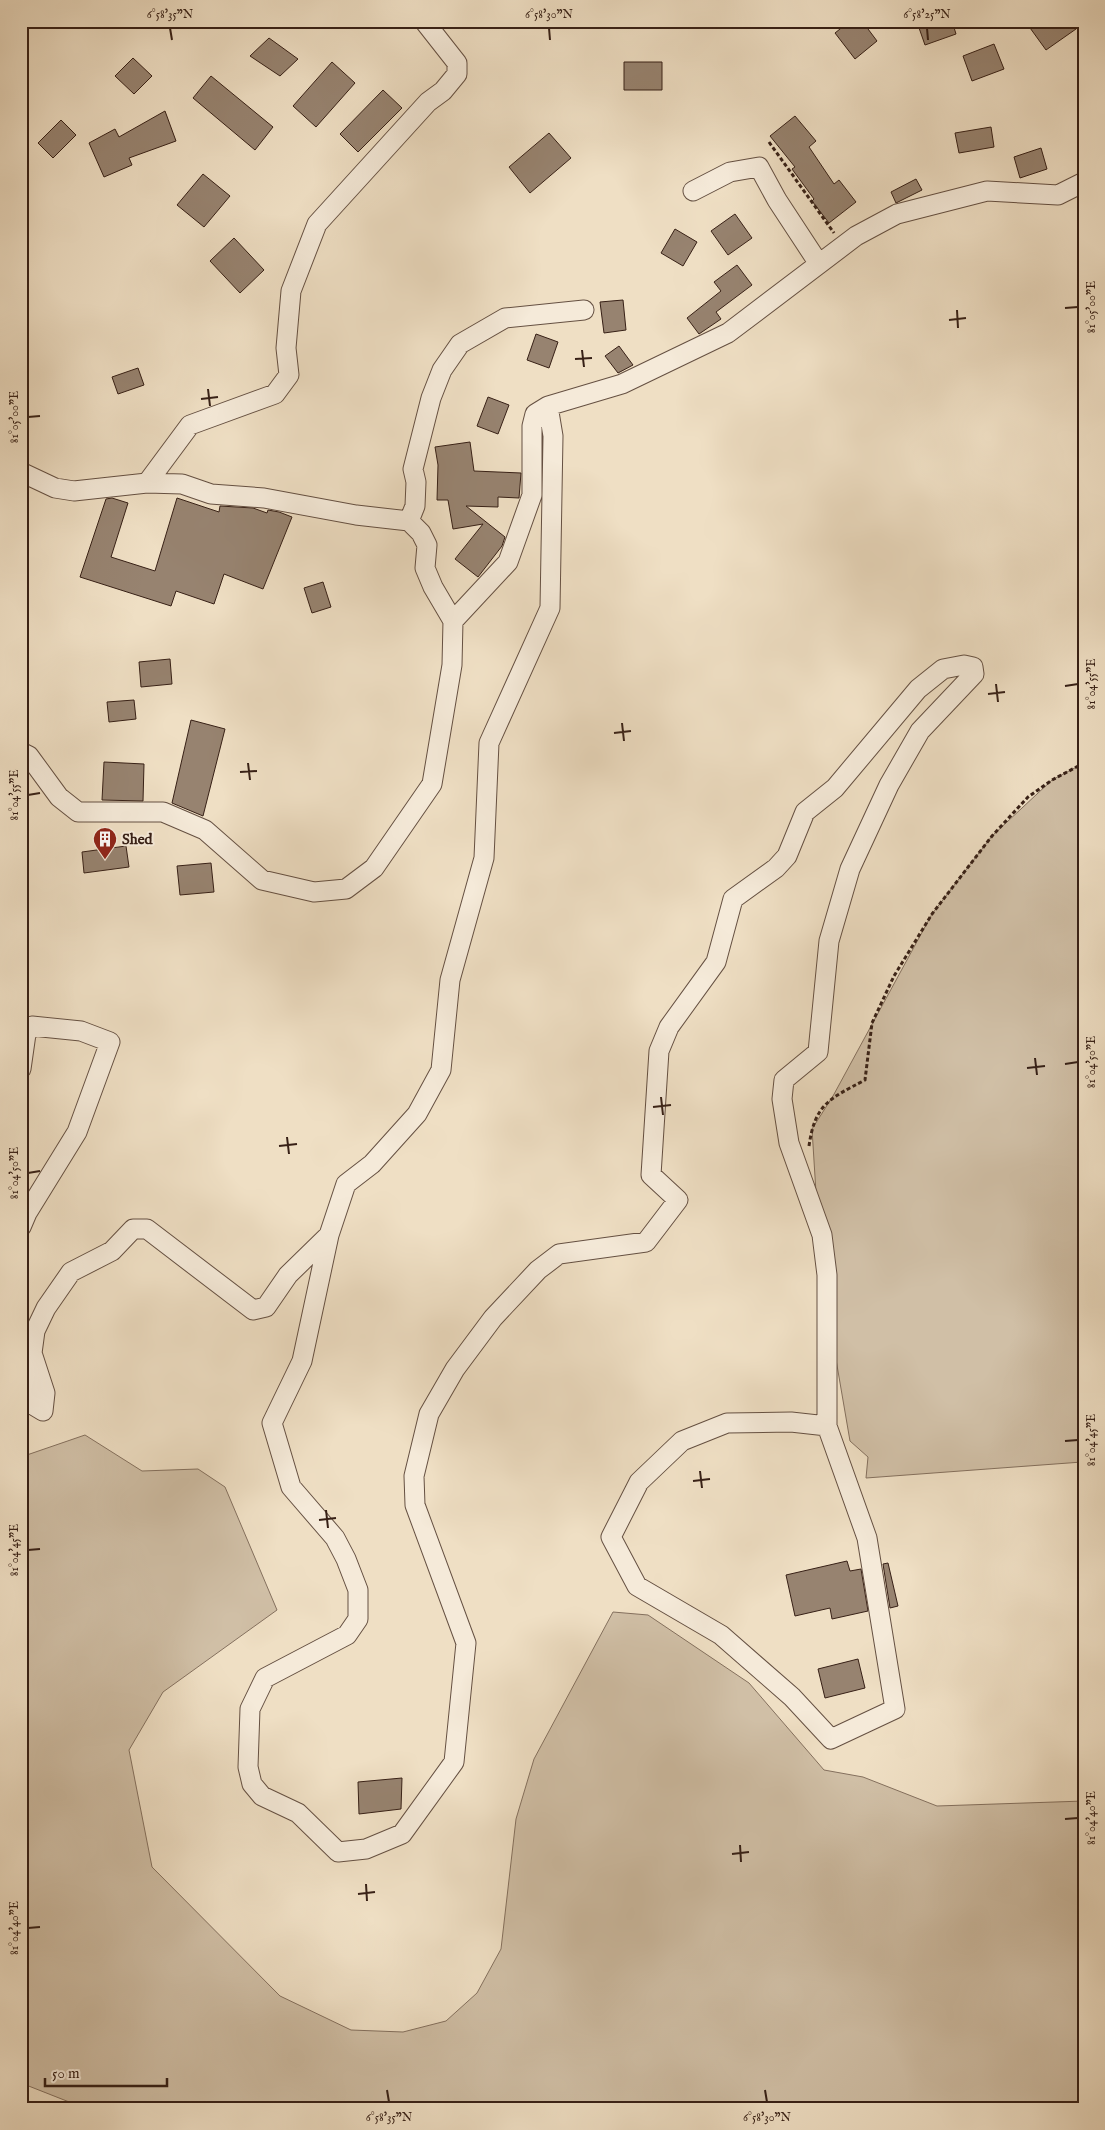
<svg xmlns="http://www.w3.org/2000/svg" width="1105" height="2130" viewBox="0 0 1105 2130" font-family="'IM FELL English',serif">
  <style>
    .green { fill: #d0bfa6; stroke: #84705e }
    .building { fill: #978370; stroke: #372016 }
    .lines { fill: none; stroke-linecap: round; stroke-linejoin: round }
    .street-casing { stroke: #655042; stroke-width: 21 }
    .path { stroke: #372016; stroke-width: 3; stroke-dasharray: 4 2.5; stroke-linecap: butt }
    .street { stroke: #f5ead9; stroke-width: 19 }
    .ticks { fill: none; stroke: #372016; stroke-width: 2 }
    .labels { text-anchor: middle; stroke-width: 4; stroke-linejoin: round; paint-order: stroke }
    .poi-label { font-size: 15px; font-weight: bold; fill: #372016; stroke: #f5ead9; text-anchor: start }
    .neatline { fill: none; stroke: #372016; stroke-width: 2 }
    .ticks-label { font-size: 12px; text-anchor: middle; fill: #372016 }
  </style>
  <rect width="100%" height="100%" fill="#efdfc4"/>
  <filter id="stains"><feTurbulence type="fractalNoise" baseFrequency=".004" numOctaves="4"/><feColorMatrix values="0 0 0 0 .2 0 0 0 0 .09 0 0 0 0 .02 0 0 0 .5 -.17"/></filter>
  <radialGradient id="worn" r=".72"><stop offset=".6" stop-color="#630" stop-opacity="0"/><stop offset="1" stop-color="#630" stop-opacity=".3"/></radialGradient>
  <path class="green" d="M1084 763V1532L1078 1470 1082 1462 866 1478 868 1457 850 1441 821 1272 812 1129 833 1096 932 914 992 836 1052 780Z
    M85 1435 142 1471 198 1469 225 1487 277 1610 163 1692 129 1750 152 1867 280 1996 351 2030 403 2032 446 2021 477 1993 501 1949 516 1819 534 1759 613 1612 648 1615 749 1683 824 1770 863 1777 937 1806 1084 1801V2109H87L21 2083V1457Z"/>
  <path class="building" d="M850 21H862L877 41 855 59 835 33Z
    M930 21H952L956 34 925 45 918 25Z
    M1025 21H1071L1076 29 1046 50Z
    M269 38 298 59 280 76 250 56Z
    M994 44 1004 69 972 81 963 56Z
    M133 58 152 76 134 94 115 76Z
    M332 62 355 83 316 127 293 106Z
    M624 62H662V90H624Z
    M211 76 273 127 255 150 193 98Z
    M383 90 402 108 358 152 340 134Z
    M165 111 176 141 129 158 132 165 104 177 89 143 115 129 119 137Z
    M795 116 816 141 809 147 834 184 839 180 856 202 829 223 812 201 814 199 792 169 795 167 770 136Z
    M61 120 76 135 53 158 38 143Z
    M991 127 994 147 959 153 955 133Z
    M549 133 571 158 530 193 509 167Z
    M1041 148 1047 169 1020 178 1014 157Z
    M203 174 230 196 204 227 177 205Z
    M916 179 922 190 896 203 891 192Z
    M735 214 752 238 728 255 711 231Z
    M675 229 697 242 683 266 661 253Z
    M234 238 264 270 240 293 210 261Z
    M737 265 752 285 716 312 721 319 699 334 687 318 721 291 714 282Z
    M623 300 626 330 604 333 600 302Z
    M536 334 558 342 549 368 527 360Z
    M619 346 633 365 618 373 605 356Z
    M138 368 144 385 118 394 112 377Z
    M488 397 509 405 498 434 477 426Z
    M470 442 474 471 521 473 519 498 498 497V507L466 506 505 537 502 546 478 577 455 559 483 524 453 529 448 500H437L438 465 435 447Z
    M112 498 128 503 111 557 155 571 177 498 219 512 220 506 253 508 267 513 268 510 279 512 292 517 263 589 224 574 214 604 176 591 171 606 80 577 106 499Z
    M323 582 331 607 312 613 304 588Z
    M170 659 172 684 141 687 139 662Z
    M134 700 136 719 109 722 107 702Z
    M191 720 225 729 203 816 172 803Z
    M104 762 144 764 143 801 102 800Z
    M126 846 129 867 84 873 82 852Z
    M211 863 214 892 180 895 177 866Z
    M847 1561 850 1571 861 1569 868 1611 832 1619 830 1608 795 1616 786 1575Z
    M888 1563 898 1606 890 1608 883 1564Z
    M858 1659 865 1688 825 1698 818 1669Z
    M402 1778 401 1809 359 1814 358 1782Z"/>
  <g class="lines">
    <g class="street-casing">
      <path id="street" d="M693 191 730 172 759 167 777 200 819 264
        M548 406 553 436 550 608 489 743 484 858 450 980 441 1070 417 1114 372 1164 346 1184 329 1235 302 1361 272 1423 291 1487 335 1538 346 1559 358 1590V1619L347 1635 265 1678 250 1709 248 1767 252 1784 262 1796 298 1813 338 1852 366 1849 402 1834 454 1762 466 1643 415 1505 414 1476 429 1414 455 1369 493 1318 538 1270 559 1254 646 1242 678 1200 651 1175 659 1051 669 1027 716 962 733 899 776 868 787 856 805 812 835 788 918 689 943 669 964 665 973 667 974 674 920 731 889 785 850 869 829 941 818 1052 784 1080 782 1099 789 1143 822 1235 827 1275V1426L867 1538 895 1709 831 1739 792 1697 721 1635 637 1586 611 1537 639 1482 682 1441 727 1423 791 1422 827 1426
        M21 472 55 488 74 491 147 483 190 425 275 394 289 375 286 348 291 291 317 224 428 102 443 91 457 74V63L424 21
        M147 483 182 484 211 494 264 498 356 515 409 521 421 533 427 545 425 568 433 587 453 621
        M409 521 415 506 416 482 413 469 431 398 442 370 460 344 505 318 584 310
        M21 752 29 756 59 797 78 812H163L205 830 262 880 314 892 346 889 374 868 432 784 452 665 453 621 508 562 532 495V426L535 414 548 406 622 384 728 333 856 236 897 214 987 191 1058 195 1084 182
        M21 1069 26 1034 32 1026 81 1031 110 1042 77 1132 27 1213 21 1227
        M21 1374 33 1405 43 1411 45 1393 32 1353 35 1331 46 1308 71 1272 112 1251 133 1229H147L253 1310 266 1307 288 1275 329 1235"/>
    </g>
    <path class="path" d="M769 142 834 233
      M809 1146C815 1104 829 1099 865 1080L872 1023 894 976 932 914 992 836 1028 797 1052 780 1084 763"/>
    <use href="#street" class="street"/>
  </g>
  <path class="ticks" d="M170 28 172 40M549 28 550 40M927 28 928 40M1065 308 1078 307M957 310 958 328M949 320 966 318M582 350 584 367M575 359 592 358M208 389 210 406M201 399 218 397M28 417 40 416M996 684 998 702M1065 686 1078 684M988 694 1005 692M622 723 624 741M614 733 631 731M248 763 250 780M240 772 257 771M28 795 40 793M1035 1058 1037 1075M1065 1064 1078 1062M1027 1068 1045 1066M661 1097 663 1115M653 1107 671 1105M287 1137 289 1154M279 1146 297 1144M28 1173 40 1171M1065 1441 1078 1440M700 1471 702 1488M693 1481 710 1479M326 1510 328 1528M319 1520 336 1518M28 1550 40 1549M1065 1819 1078 1818M740 1845 741 1862M732 1854 749 1852M366 1884 367 1901M358 1894 375 1892M28 1928 40 1927M387 2090 389 2102M765 2090 767 2102"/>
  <defs>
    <g id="building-pin" transform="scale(1.25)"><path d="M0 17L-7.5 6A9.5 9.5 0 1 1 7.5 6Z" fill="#8f2418" stroke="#f5ead9"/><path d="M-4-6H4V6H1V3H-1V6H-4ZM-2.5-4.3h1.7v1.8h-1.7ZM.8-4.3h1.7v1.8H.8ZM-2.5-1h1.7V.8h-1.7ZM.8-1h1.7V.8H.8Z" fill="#fff"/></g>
  </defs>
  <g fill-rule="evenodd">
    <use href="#building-pin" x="105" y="839"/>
  </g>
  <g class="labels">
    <g class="poi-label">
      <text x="122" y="844">Shed</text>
    </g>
  </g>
  <rect width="1105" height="2130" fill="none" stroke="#efdfc4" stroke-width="55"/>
  <path d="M45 2078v8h122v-8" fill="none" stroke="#372016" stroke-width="2.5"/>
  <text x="52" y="2078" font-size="15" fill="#372016" stroke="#f5ead9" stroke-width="4" paint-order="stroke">50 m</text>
  <rect x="28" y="28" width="1050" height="2074" class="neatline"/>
  <g class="ticks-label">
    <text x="170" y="18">6°58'35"N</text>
    <text x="549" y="18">6°58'30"N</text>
    <text x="927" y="18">6°58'25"N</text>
    <text transform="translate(1091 307) rotate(-90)" y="4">81°05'00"E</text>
    <text transform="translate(14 417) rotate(-90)" y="4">81°05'00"E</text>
    <text transform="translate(1091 684) rotate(-90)" y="4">81°04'55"E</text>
    <text transform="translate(14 795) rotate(-90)" y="4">81°04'55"E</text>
    <text transform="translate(1091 1062) rotate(-90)" y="4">81°04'50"E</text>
    <text transform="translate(14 1173) rotate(-90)" y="4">81°04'50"E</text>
    <text transform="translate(1091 1440) rotate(-90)" y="4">81°04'45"E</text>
    <text transform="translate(14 1550) rotate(-90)" y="4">81°04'45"E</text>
    <text transform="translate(1091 1818) rotate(-90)" y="4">81°04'40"E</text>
    <text transform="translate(14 1928) rotate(-90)" y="4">81°04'40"E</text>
    <text x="389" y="2121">6°58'35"N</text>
    <text x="767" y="2121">6°58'30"N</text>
  </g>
  <rect width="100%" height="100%" filter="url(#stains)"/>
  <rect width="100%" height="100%" fill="url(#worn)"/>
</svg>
